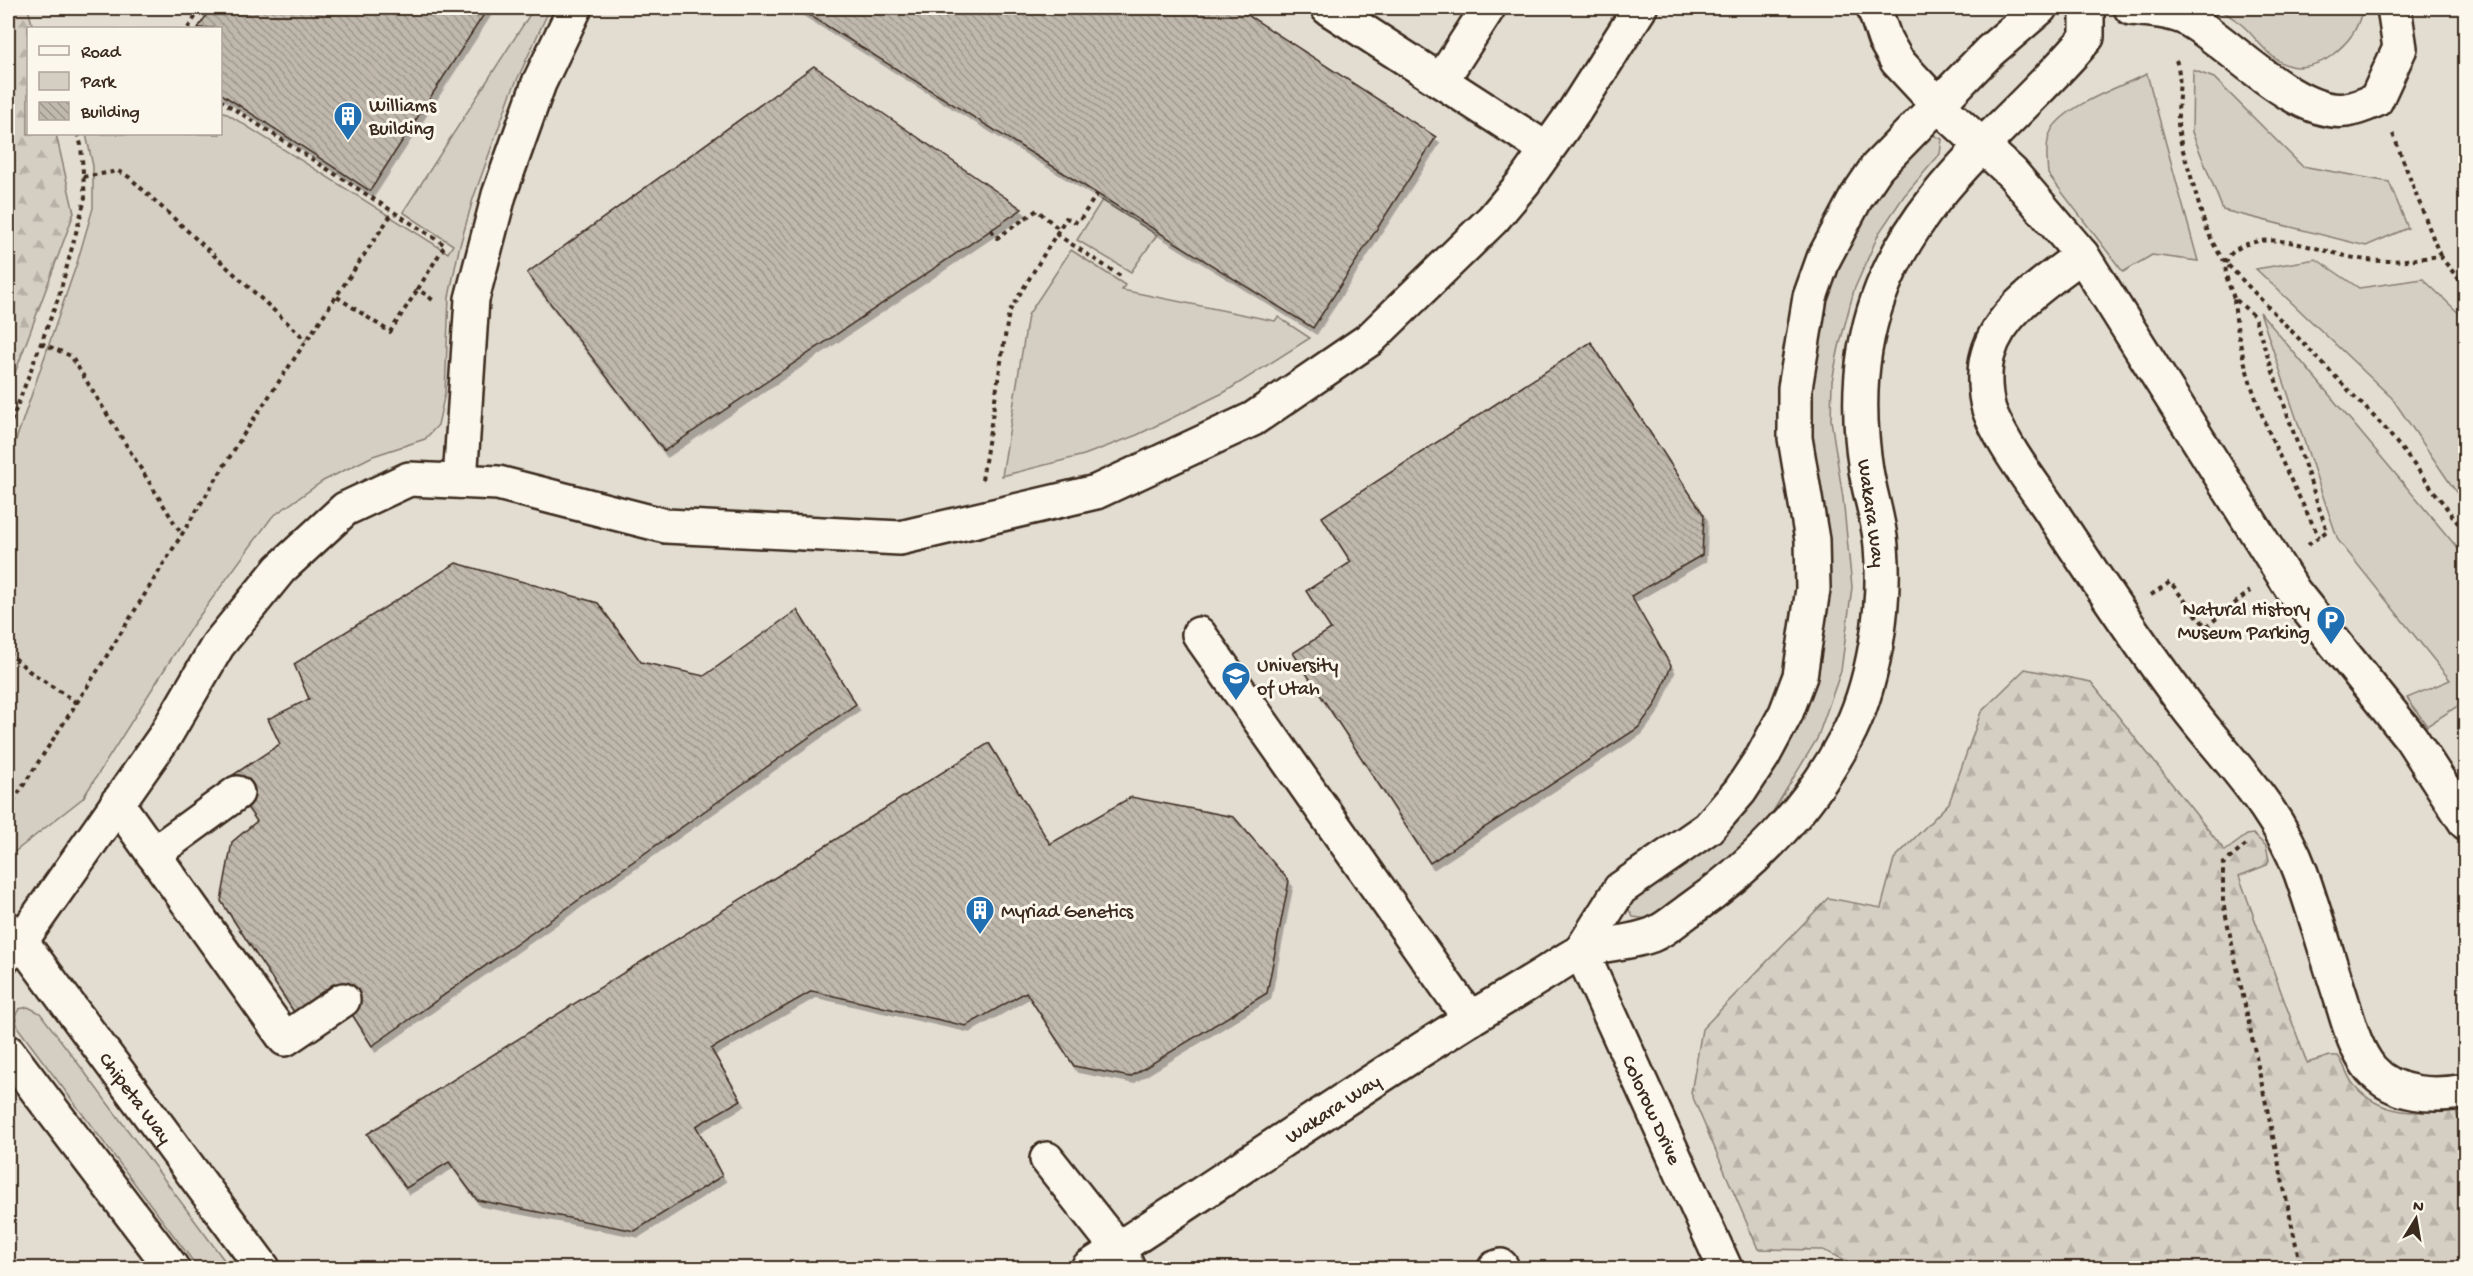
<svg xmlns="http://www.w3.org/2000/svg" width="2473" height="1276" viewBox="0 0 2473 1276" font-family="'Gochi Hand',sans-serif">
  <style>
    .built { fill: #e2dcd1; fill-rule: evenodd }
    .green { fill: #d5cec3; stroke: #887c70; stroke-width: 1.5 }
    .forest { fill: url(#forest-firs); stroke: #887c70; stroke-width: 1.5 }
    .building { fill: url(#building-back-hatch); stroke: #3b2a1e; stroke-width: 1.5; filter: url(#shadow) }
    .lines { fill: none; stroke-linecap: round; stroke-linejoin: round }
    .minor-casing { stroke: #3b2a1e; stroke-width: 38 }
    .path { stroke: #3b2a1e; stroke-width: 4; stroke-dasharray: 4.5 4.5; stroke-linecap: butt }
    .minor { stroke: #fbf7ec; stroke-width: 33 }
    .labels { text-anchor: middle; stroke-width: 6; stroke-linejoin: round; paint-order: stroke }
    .poi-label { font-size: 20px; fill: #3b2a1e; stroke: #fbf7ec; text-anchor: start }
    .street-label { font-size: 20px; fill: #3b2a1e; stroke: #fbf7ec }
  </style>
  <defs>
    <pattern id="forest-firs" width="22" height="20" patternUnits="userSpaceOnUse" patternTransform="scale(1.5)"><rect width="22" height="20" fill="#d5cec3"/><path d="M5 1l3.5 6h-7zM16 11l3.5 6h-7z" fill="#b8b1a7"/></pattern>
    <pattern id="building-back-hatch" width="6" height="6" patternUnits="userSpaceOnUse" patternTransform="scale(1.5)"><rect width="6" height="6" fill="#c0b8ad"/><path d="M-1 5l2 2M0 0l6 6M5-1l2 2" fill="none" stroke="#9d968c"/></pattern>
    <filter id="shadow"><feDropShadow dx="3.5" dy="6" stdDeviation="0" flood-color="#0004"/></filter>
  </defs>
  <rect width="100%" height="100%" fill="#f0ebe0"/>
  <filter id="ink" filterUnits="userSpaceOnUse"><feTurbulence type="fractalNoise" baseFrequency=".0167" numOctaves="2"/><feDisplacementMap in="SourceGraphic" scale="12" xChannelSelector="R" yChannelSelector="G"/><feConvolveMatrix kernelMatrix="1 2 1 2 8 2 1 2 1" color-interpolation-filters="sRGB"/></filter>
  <g filter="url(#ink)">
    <path class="built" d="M8 8H2465V1268H8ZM28 28H220V134H28Z"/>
    <path class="green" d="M534 8H550L511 93 473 199 459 249 449 297 445 393 438 425 425 439 373 456 323 481 272 517 192 626 83 798 8 857V463L77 263 93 208V166L86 134H220L221 110 448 253 453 245 403 212Z
      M2215 8H2363C2357 31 2350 41 2331 56 2321 64 2300 70 2287 65 2269 59 2256 37 2242 25 2234 18 2224 12 2215 8Z
      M2193 70 2214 78 2302 166 2389 182 2408 228 2366 246 2223 210 2192 132Z
      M2147 74 2198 261 2152 255 2123 272 2048 174C2047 162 2045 143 2051 131 2064 106 2121 86 2147 74Z
      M1931 134 1942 139 1940 154 1904 196 1879 233 1854 290 1839 347 1832 381 1831 420 1843 498 1852 587 1841 671 1817 739 1769 818 1727 862 1648 919 1633 917 1629 910V903L1681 868 1721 834 1795 719 1811 360 1835 265 1878 189Z
      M1102 200 1157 235 1131 272 1077 240Z
      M1071 250 1125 285 1122 290 1275 321 1278 317 1310 338 1225 392 1137 435 1084 455 1002 476 1028 315Z
      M2316 259 2359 288 2423 279 2465 319V505L2392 398 2256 269Z
      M2260 312 2465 557V714L2459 705 2427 726 2407 698 2450 680 2338 540Z
      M28 1007 40 1013 77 1062 230 1268H198L18 1028 15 1016 19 1009Z"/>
    <path class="forest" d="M8 8H28L33 28H28V134H56L74 213 8 392Z
      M2025 669 2091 682 2225 851 2247 835 2253 834 2266 846 2269 860 2267 865 2239 876 2307 1063 2330 1056H2338C2345 1065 2347 1077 2354 1085 2380 1116 2419 1115 2455 1108L2465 1142V1268H1846L1847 1261 1823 1250 1758 1249 1691 1093 1702 1029 1828 898 1881 908 1894 859 1949 803 1981 712Z"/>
    <path class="building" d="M211 8H488L370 191 220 93V28H198Z
      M798 8H1237L1436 137 1313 328Z
      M814 66 1022 209 664 451 527 273Z
      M1591 342 1704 515 1702 555 1631 596 1671 666 1656 704 1638 728 1430 863 1293 653 1331 629 1306 591 1351 562 1322 517Z
      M456 563 598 603 641 662 704 676 797 610 856 704 372 1046 333 984 294 1012 221 901 232 842 257 821 227 779 280 744 268 719 309 699 294 664Z
      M989 743 1050 844 1131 797 1234 817 1289 881 1267 993 1130 1077 1074 1066 1026 992 966 1026 812 991 711 1049 741 1100 696 1126 722 1176 635 1231 477 1200 449 1162 406 1188 367 1134Z"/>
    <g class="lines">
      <g class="minor-casing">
        <g id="minor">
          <path d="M1328 8 1546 149"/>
          <path d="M1874 8 1885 40 1897 61 1938 105 2012 173 2082 255 2294 592 2411 738 2466 823"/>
          <path d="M2131 8C2150 10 2173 11 2189 20 2230 43 2296 117 2346 110 2356 109 2367 104 2376 100L2400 48 2394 8"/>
          <path d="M1441 81 1488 8"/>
          <path d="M2082 255C2048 281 2000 310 1988 354 1983 371 1984 401 1992 417 2008 453 2034 485 2055 517 2096 579 2138 642 2183 702 2224 757 2277 806 2301 873 2315 913 2327 955 2340 995 2348 1020 2354 1048 2371 1069 2394 1096 2434 1097 2466 1091"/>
          <path d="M460 481 472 299 499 195 539 83 575 8"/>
          <path d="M1199 634 1470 1019"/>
          <path d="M117 803 285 1039 343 1000"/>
          <path d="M153 854 237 793"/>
          <path id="s1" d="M8 929 21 941 263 1268"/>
          <path d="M1581 951 1620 889 1708 828 1740 791 1763 756 1786 713 1800 676 1813 589 1812 540 1795 438V388L1810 297 1824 258 1856 198 1877 167 1990 51 2040 8"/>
          <path id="s2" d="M1581 951 1725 1268"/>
          <path d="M8 954 21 941 165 736 218 645 280 569 345 509 409 479 498 483 666 526 900 538 1096 492 1253 419 1370 339 1493 219 1524 182 1574 112 1640 8"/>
          <path d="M8 1052 172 1268"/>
          <path d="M1047 1159 1118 1249 1128 1268"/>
          <path id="s3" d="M1088 1268C1217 1185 1343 1098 1473 1017 1498 1002 1523 987 1547 972 1559 965 1572 955 1585 950 1606 943 1631 943 1652 935 1665 930 1677 919 1688 911 1752 867 1809 809 1845 740 1874 687 1886 606 1881 546 1879 520 1870 496 1866 470 1857 413 1859 353 1878 299 1917 188 2015 123 2087 37V8"/>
          <path d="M1495 1268 1501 1266 1502 1268"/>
        </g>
      </g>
      <path class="path" d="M2462 8 2466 12
        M188 28 201 8
        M2176 60C2184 83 2175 109 2179 133 2181 146 2186 160 2190 173 2199 204 2205 236 2225 262L2383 426 2416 467 2466 534
        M220 100 445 245 418 289 434 301
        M2393 134 2440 256
        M83 177 118 171 129 177 306 340
        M991 230 997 238 1037 210 1059 229
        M1056 234 1122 277
        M337 297 390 332 418 289
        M2234 298C2227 280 2218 261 2237 249 2273 226 2328 256 2367 260 2391 263 2416 259 2440 256L2466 288
        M41 343 71 356 182 535
        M8 430 59 296 85 199 81 145 78 134
        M982 480 1009 312 1066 218 1078 223 1097 194
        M2308 545 2327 531 2254 316 2234 298C2239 383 2282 462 2319 537
        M2151 595 2170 582 2206 627 2250 591
        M8 652 29 671 77 703
        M8 809 98 670 247 429 393 212
        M2246 845 2223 864V902L2301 1268"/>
      <use href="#minor" class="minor"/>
    </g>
  </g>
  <defs>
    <g id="building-pin" transform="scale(1.5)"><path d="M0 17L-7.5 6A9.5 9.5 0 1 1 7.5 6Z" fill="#1f6fb2" stroke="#fbf7ec"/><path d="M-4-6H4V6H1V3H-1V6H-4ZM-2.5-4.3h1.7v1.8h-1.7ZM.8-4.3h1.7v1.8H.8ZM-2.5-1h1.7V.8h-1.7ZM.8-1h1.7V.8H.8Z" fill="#fff"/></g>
    <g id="parking-pin" transform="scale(1.5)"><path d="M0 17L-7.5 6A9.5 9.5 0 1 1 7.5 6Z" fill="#1f6fb2" stroke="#fbf7ec"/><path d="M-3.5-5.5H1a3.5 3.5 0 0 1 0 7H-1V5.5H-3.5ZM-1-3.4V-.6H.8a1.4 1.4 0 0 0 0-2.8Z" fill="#fff"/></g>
    <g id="university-pin" transform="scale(1.5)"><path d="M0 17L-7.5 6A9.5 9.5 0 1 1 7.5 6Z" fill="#1f6fb2" stroke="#fbf7ec"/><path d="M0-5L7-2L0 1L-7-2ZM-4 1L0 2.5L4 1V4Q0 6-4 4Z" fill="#fff"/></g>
  </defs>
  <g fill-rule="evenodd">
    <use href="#building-pin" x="348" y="116"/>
    <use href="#parking-pin" x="2331" y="620"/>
    <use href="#university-pin" x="1236" y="676"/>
    <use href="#building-pin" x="980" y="910"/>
  </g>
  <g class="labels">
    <g class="poi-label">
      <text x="369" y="111">Williams<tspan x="369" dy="23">Building</tspan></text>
      <text x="2310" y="615" text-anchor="end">Natural History<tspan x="2310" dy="23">Museum Parking</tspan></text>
      <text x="1257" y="671">University<tspan x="1257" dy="23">of Utah</tspan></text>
      <text x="1001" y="917">Myriad Genetics</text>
    </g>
    <g class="street-label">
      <text transform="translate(1873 513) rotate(82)" y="7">Wakara Way</text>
      <text dy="7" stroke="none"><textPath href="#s1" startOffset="212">Chipeta Way</textPath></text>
      <text dy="7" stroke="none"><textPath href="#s3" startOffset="292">Wakara Way</textPath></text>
      <text dy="7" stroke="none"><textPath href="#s2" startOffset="174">Colorow Drive</textPath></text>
    </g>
  </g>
  <rect width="2473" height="1276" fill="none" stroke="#fbf7ec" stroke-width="30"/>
  <rect x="15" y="15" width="2443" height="1246" fill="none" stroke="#3b2a1e" stroke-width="2" filter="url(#ink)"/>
  <rect x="27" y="27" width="195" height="108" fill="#fbf7ec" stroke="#aea59a" stroke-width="1.5"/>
  <rect x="39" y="46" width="30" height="9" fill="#fbf7ec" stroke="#aea59a" stroke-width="1.5"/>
  <text x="81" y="57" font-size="18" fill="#3b2a1e">Road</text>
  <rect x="39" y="72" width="30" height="18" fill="#d5cec3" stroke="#aea59a" stroke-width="1.5"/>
  <text x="81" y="87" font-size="18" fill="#3b2a1e">Park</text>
  <rect x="39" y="102" width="30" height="18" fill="url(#building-back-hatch)" stroke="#aea59a" stroke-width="1.5"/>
  <text x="81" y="117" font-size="18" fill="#3b2a1e">Building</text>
  <g transform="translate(2416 1219) rotate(11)" stroke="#fbf7ec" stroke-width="4.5" paint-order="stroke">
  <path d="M0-4.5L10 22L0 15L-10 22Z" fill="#3b2a1e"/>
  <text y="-9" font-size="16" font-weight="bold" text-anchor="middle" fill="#3b2a1e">N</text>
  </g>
</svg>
